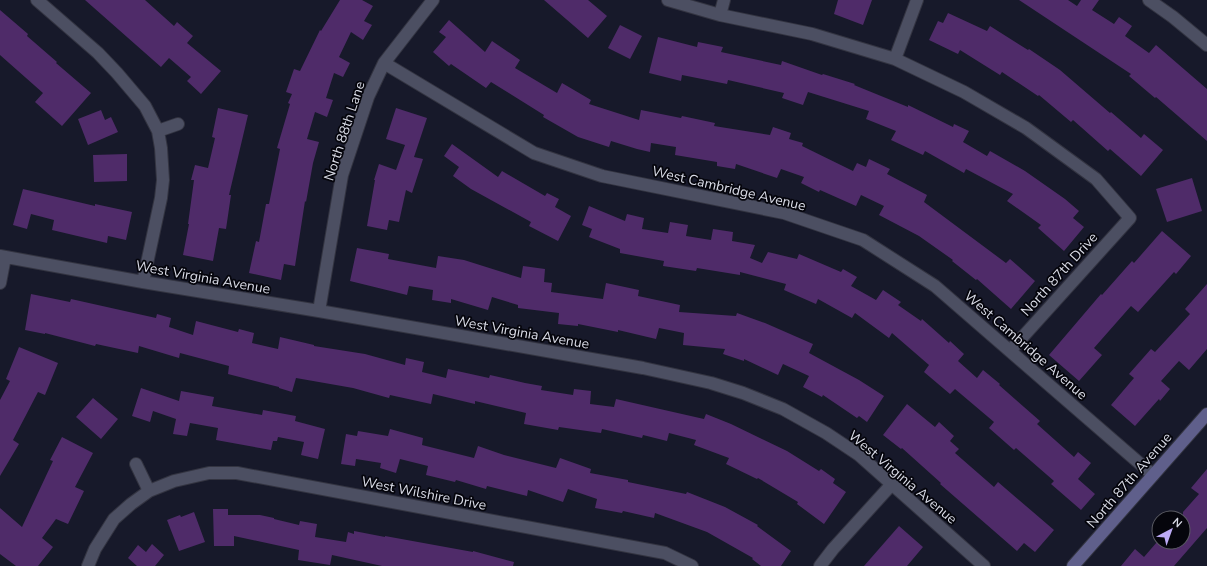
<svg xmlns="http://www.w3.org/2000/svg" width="1207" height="566" viewBox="0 0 1207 566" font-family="'Nunito Sans',sans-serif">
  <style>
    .building { fill: #4f2b69 }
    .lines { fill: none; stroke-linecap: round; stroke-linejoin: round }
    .street-casing { stroke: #333441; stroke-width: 14 }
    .secondary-casing { stroke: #333441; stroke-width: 14 }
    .street { stroke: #4c4f62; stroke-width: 12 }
    .secondary { stroke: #5f5f8b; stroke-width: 12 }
    .labels { text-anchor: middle; stroke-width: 3.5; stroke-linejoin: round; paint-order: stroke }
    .street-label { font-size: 14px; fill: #d9dbe6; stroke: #05050c }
  </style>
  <rect width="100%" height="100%" fill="#17192a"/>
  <path class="building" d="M85 0H145L174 26 177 22 193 36 187 43 221 71 201 94 187 81 191 77 169 58 161 67Z
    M340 0H362L373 6 364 21 372 25 363 40 351 32 339 57 350 63 343 77 334 73 326 98 333 100 327 117 315 112 307 139 319 142 313 163 306 202 305 201 295 266 284 264 281 280 249 273 256 241 259 242 266 204H269L280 149 277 148 290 104 288 103 292 94 286 92 294 69 300 71 320 30 321 31Z
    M544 0H588L607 16 588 38Z
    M838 0H872L863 25 834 14Z
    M1019 0H1068L1077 6 1081 0H1099L1092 10 1114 24 1119 17 1132 26 1125 36 1149 53 1156 45 1207 89V141L1156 97 1155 98 1129 76 1131 74Z
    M0 10 28 34 27 36 57 62 56 63 91 93 62 126 35 102 43 93 0 55Z
    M948 13 987 31 990 26 1028 50 1029 49 1060 70 1110 113 1111 112 1141 138 1144 134 1163 150 1141 176 1110 149 1108 151 1073 120 1071 122 1039 95 1038 96 1002 72 1000 75 960 50 958 54 929 40 938 21 943 23Z
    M449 20 485 52 492 41 520 60 515 68 557 93 562 83 591 100 589 104 639 120 641 110 681 118 682 116 715 123 714 126 770 135 773 127 791 133 789 139 803 143 802 146 853 171 857 163 866 167 869 159 890 169 887 174 927 195 924 202 1006 263 1010 259 1035 281 1011 309 977 279 976 280 952 261 953 260 919 236 879 215 884 206 861 195 856 206 820 190 819 192 801 183 804 177 781 169 777 178 736 164 735 169 717 166V162L675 155 676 147 651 143 650 152 637 149 611 141 609 147 578 137 543 117 544 115 491 82 486 88 451 64 449 66 433 52 446 37 439 32Z
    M620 25 642 36 630 59 608 48Z
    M658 37 697 47 698 42 723 47 721 52 781 65 782 61 822 75 823 74 855 84 854 85 908 107V105L953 127 954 124 969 131 963 142 987 156 990 151 1025 171 1065 199 1079 211 1073 218 1084 227 1064 251 1038 228 1041 225 1007 201 1013 194 966 169 964 173 925 151 923 155 891 140 896 131 866 119 869 111 808 92 803 105 782 98 784 93 728 80 727 84 682 75 681 81 649 73Z
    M218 108 248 115 229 195H231L226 229 219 228 213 261 183 255 189 224H188L194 180H191L195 165 208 168 215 138 212 137Z
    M396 108 427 118 414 157 423 159 412 193 406 190 399 222 389 220 387 230 367 226 375 180H374L379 164 396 170 405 145 386 139Z
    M101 110 105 120 111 117 118 132 88 145 78 119Z
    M452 144 498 177 502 171 545 196 547 193 559 199 555 207 571 216 558 241 529 226 531 222 471 189 453 176 459 167 444 156Z
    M127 154V181L94 182 93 155Z
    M1192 178 1202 211 1167 222 1156 189Z
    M23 189 95 206V204L132 212 126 240 108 236 107 243 52 230 54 220 31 214 27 229 13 225Z
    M589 206 625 221 627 214 644 218 642 229 668 233 670 222 688 225 686 236 711 240 713 229 733 232 732 241 755 245 750 258 762 263 768 252 797 259 799 254 841 272 843 269 857 277 851 286 876 300 883 290 901 302 898 305 921 321 922 319 949 343 950 341 964 354 958 361 977 378 983 370 1000 384 999 385 1040 421 1037 424 1074 457 1078 452 1091 463 1078 479 1095 494 1081 510 1051 484 1054 481 1016 448 1014 450 989 428 994 422 955 389 950 394 924 372 929 365 892 333 889 338 855 313 852 318 818 299 816 304 784 290 786 284 740 272V275L697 268 696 271 663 266 664 261 620 253V249L589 237 592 229 582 225Z
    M1162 231 1191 256 1176 274 1174 272 1138 312 1131 306 1094 348 1102 355 1079 381 1049 355 1101 294 1102 295 1132 261 1134 263Z
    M357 248 389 254 388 259 436 268 438 256 464 260 521 278 523 266 545 269 544 282 552 283 551 292 603 299 606 283 639 290 638 296 680 305 679 312 736 316 737 313 765 323 813 344 809 353 859 380 884 396 867 422 859 416 857 418 823 395 822 397 803 387 809 376 783 364 778 375 744 359V361L723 354 725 349 683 345 684 333 659 328 656 339 618 330V332L578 324V326L558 324 559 313 518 308V305L492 297 488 310 451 299V303L432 300 433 290 409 286 407 295 350 281Z
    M1207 284V349L1189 370 1179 361 1161 381 1170 389 1160 401 1159 399 1135 426 1111 405 1134 378 1129 374 1151 349 1155 352 1190 314 1185 309Z
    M31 294 70 302 71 299 156 318 157 314 171 318 169 327 193 335 196 321 238 332 239 329 254 333 252 343 278 349 280 337 314 345V346L365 354 405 365 406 358 424 362 422 372 446 378 448 369 489 378 490 375 525 383 542 386 541 390 573 395 574 389 591 391 590 404 614 407 616 399 704 419 706 414 731 424 787 451 819 471 821 469 835 479 833 483 846 492 824 524 797 504 798 502 758 478 757 479 726 464 729 458 694 445 696 440 669 433 667 441 643 435 642 438 602 429 601 433 559 427 558 430 524 424 526 413 475 401V404L433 394 431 404 390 395 389 398 353 388 296 378 292 392 279 388V387L228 374 229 366 180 353 179 358 139 346 138 353 96 344 95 346 45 333V334L25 330Z
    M19 347 58 363 45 395 38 392 13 440 19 444 0 476V400L10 381 6 379Z
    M141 388 179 401 181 391 214 397 212 406 262 415 263 410 296 416 295 421 325 429 318 459 301 455 304 442 278 437 277 441H273L271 450 216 440 218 428 190 423 187 436 173 434 176 419 153 411 150 422 132 416Z
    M93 398 118 419 101 439 76 417Z
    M907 404 935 427 939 422 954 436 950 441 959 449 955 453 994 487 998 482 1054 530 1035 552 1024 543 1017 551 940 484 941 483 902 448 901 449 883 435Z
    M390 429 423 438 422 445 474 458 478 446 504 455 556 468 560 458 591 469 590 473 628 480V482L686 494 687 492 725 507 758 525 757 526 791 551 781 566H761L752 559 753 558 707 532 655 513 654 518 623 511 622 513 595 508 597 499 568 489 563 502 528 490 527 496 487 486 486 489 456 480 455 482 426 475 428 466 400 459 396 473 380 468 381 463 356 459 355 466 341 464 346 434 357 436 358 431 388 436Z
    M62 437 93 453 75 487 84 491 68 524 56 519 42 538 53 547 38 566H16L0 554V508L22 527 53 461 50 460Z
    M1207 469V528L1174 566H1121L1135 549 1144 557 1157 542H1183V512L1199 494 1191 488Z
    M213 509H228V515H260L274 518V519L299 525 300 521 317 524 315 537 346 542 348 532 354 534V531L385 537V536L473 552V551L514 562 513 566H382L332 555 330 565 298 560 299 550 234 536V546H214Z
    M194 512 205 542 179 551 167 520 180 515 181 517Z
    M899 526 923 547 907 566H864Z
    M152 544 164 555 155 566H137L128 558 138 545 146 552Z"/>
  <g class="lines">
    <g class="street-casing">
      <path id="street" d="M37 0 98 53 117 73 145 106 158 131 161 148 163 180 161 198 143 282
        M668 0 720 15 812 34 895 59 964 92 1026 128 1096 179 1130 218 1010 351
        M1149 0 1173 17 1207 45
        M720 15 724 0
        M895 59 917 0
        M384 63 534 153 602 176 784 213 863 240 935 286 1153 475
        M158 131 178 124
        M0 256 143 282 319 311 643 368 711 383 743 393 783 409 826 433 859 455 984 566
        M0 283 5 257
        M319 311 342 175 368 97 384 63 433 0
        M136 464 149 491
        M88 566 95 549 114 519 131 504 149 491 174 481 209 473H237L665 553 692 566
        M820 566 833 549 892 484"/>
    </g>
    <g class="secondary-casing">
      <path id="secondary" d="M1073 566 1207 414"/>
    </g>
    <use href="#street" class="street"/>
    <use href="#secondary" class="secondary"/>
  </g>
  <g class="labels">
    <g class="street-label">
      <text transform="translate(344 131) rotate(-72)" y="5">North 88th Lane</text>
      <text transform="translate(729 188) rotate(13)" y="5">West Cambridge Avenue</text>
      <text transform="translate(1059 274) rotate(-48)" y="5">North 87th Drive</text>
      <text transform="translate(203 277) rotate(10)" y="5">West Virginia Avenue</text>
      <text transform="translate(522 332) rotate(10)" y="5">West Virginia Avenue</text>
      <text transform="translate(1026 345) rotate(41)" y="5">West Cambridge Avenue</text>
      <text transform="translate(903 477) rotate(40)" y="5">West Virginia Avenue</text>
      <text transform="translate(1129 480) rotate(-49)" y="5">North 87th Avenue</text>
      <text transform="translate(424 493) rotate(11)" y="5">West Wilshire Drive</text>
    </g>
  </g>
  <g transform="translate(1171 530) rotate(41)"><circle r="19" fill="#05050c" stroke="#5a5b63"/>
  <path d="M0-3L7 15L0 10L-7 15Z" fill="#bcaaf5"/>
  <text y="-6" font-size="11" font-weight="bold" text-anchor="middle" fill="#d9dbe6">N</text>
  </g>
</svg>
